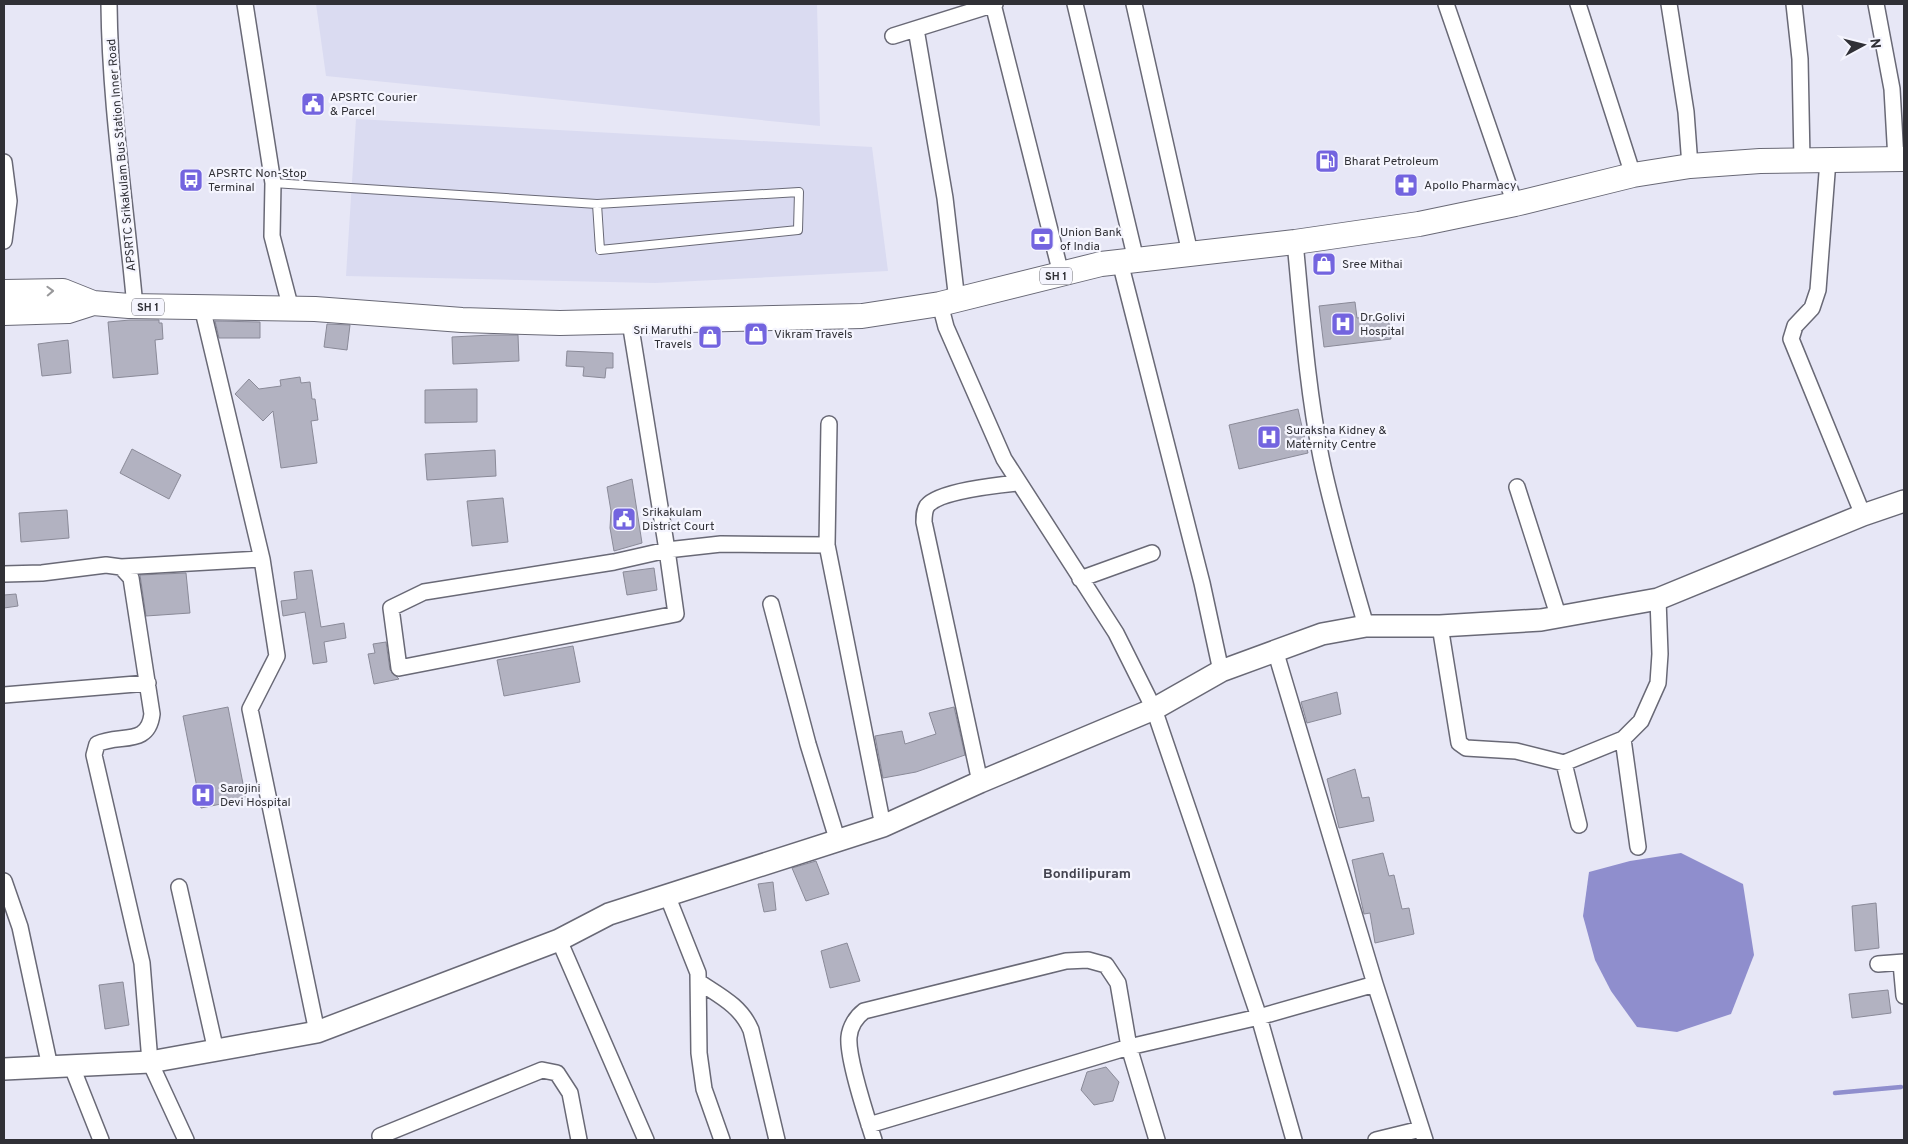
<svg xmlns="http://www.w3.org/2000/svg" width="1908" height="1144" viewBox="0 0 1908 1144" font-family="Overpass,sans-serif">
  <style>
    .built { fill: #dadbf1 }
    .water { fill: #8f8ecd }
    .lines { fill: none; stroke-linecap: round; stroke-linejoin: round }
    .stream { stroke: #8f8ecd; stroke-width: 4.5 }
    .building { fill: #b2b2c1; stroke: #8a8a98 }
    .lane-casing { stroke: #696976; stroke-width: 10 }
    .street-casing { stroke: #696976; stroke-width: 18 }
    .secondary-casing { stroke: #696976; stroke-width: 24 }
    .primary-casing { stroke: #696976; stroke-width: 26 }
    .lane { stroke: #fff; stroke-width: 8 }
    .street { stroke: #fff; stroke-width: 15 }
    .secondary { stroke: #fff; stroke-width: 21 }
    .primary { stroke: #fff; stroke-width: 24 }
    .oneway { stroke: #98989a }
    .labels { text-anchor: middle; stroke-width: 4.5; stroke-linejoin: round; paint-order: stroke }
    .shield { fill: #f5f5fe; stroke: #6b6b72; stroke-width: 1 }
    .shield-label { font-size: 11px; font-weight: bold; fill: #303036 }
    .poi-label { font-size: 12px; fill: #303036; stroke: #f5f5fe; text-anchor: start }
    .street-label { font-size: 12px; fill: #303036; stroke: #f5f5fe }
    .neighbourhood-label { font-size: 14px; font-weight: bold; fill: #444450; stroke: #f5f5fe }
  </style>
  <rect width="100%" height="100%" fill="#e7e7f6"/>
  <path class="built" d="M316 4H817L820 126 326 76Z
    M356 119 872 147 888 271 655 283 346 276Z"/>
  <path class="water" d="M1681 853 1743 884 1754 955 1731 1014 1677 1032 1637 1027 1611 991 1595 960 1583 916 1589 872 1630 861Z"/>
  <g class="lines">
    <path class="stream" d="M1835 1093 1901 1087"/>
  </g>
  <path class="building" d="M1355 302 1357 318 1388 315 1391 339 1324 347 1319 306Z
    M130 320H159V323H162L163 339 155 340 158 374 113 378 108 322Z
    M215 321 260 322V338H219Z
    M327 324 350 325 347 350 324 347Z
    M491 335H518L519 361 453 364 452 337Z
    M68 340 71 373 42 376 38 344Z
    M567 351 613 353V368H606L605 378 583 376 584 367 566 366Z
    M300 377 301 383 310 382 312 399H315L318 420 311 421 317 463 281 468 273 411 263 421 235 394 249 379 259 389 281 386 280 380Z
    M477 389V422L425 423V390Z
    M1298 409 1308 453 1239 469 1229 425Z
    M132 449 181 475 169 499 120 473Z
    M495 450 496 476 427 480 425 454Z
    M632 479 642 543 614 551 610 528 611 511 607 487Z
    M503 498 508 542 472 546 467 501Z
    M67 510 69 538 21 542 19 513Z
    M654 568 657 590 627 595 623 572Z
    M312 570 321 627 344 623 346 638 324 642 327 662 313 664 305 612 283 616 281 601 297 599 294 572Z
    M186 573 190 613 146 616 140 575Z
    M16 594 18 606 4 608V595Z
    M386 642 390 670 399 679 374 684 368 654 375 653 373 644Z
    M573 646 580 682 504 696 497 660Z
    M1337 692 1341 714 1307 723 1301 702Z
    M228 707 246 799 201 808 183 716Z
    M954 707 965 755 916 772 883 778 875 736 902 731 905 744 936 734 929 713Z
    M1355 769 1362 798 1369 797 1374 821 1339 828 1327 779Z
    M1383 853 1389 876 1394 875 1402 909 1409 908 1414 934 1375 943 1370 913 1364 914 1352 860Z
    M816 861 829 894 806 901 792 868Z
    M773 882 776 910 764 912 758 884Z
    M1876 903 1879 948 1855 951 1852 906Z
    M847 943 860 981 830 988 821 951Z
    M123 982 129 1025 105 1029 99 985Z
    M1888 990 1891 1013 1852 1018 1849 994Z
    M1106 1067 1119 1082 1113 1101 1094 1105 1081 1090 1087 1072Z"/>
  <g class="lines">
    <g class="lane-casing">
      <path id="lane" d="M273 183 597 204 799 192 798 230 600 250 597 204"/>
    </g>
    <g class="street-casing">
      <path id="street" d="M109 4C110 105 126 206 135 307
        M245 4 273 183 272 236 291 309
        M993 4 1061 274
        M1075 4 1136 260
        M1134 4 1190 253
        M1446 4 1515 204
        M1578 4 1633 175
        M1669 4 1686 112 1690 166
        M1794 4 1800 59 1802 160
        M1876 4 1892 89 1896 160
        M916 29 945 198 957 301
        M893 36 995 4
        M1828 160 1818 290 1812 308 1795 326 1791 339 1863 515
        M4 162 9 201 4 241
        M1295 242C1302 314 1307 387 1321 457 1333 515 1350 570 1366 626
        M1120 262 1202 583 1221 671
        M940 304 946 327 1004 459 1116 633 1154 709 1259 1017 1294 1140
        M202 307 262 559 277 656 250 709 317 1032
        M630 322 667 550 721 544 827 545 883 826
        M1517 487 1559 618
        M827 545 829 424
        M667 550 676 614 399 668 391 608 424 592 614 562Z
        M121 567 262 559
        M4 574 42 573 106 565 121 567 131 578 152 714C148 747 120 733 97 744L94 755 142 963 150 1062 186 1140
        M1080 579 1152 553
        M771 604 808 744 838 842
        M1440 626 1459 743 1466 748 1516 751 1564 763 1623 739 1641 721 1658 683 1660 654 1658 599
        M1275 650 1375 984 1425 1140
        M4 695 148 683
        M1623 739 1638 847
        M1564 763 1579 825
        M980 782 924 522C924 516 924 511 927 506 939 491 999 485 1018 483
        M4 881 20 927 50 1067
        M179 887 216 1051
        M667 895 698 973 699 1053 704 1089 722 1140
        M559 940 646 1140
        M1901 963 1904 996
        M1878 964 1904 962
        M699 982C720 996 741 1006 751 1030L777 1140
        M72 1067 101 1140
        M869 1125 1129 1047 1259 1017 1375 984
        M380 1136 542 1070 557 1073 570 1093 579 1140
        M874 1140C867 1118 847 1058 849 1037 850 1027 856 1017 864 1011L1066 961 1088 960 1106 965 1118 983 1129 1047 1157 1140
        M1376 1140 1421 1129"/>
    </g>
    <g class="secondary-casing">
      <path id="secondary" d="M4 1069 150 1062 317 1032 559 940 609 914 883 826 980 782 1154 709 1221 671 1322 634 1366 626H1440L1541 620 1658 599 1863 515 1904 501"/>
    </g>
    <g class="primary-casing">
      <path id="primary" d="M4 292 63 291 93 303 129 306 315 309 462 320 560 323 862 316 940 304 1101 264 1295 242 1419 224 1515 204 1633 175 1690 166 1760 161 1904 159
        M4 313 68 311 93 303"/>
    </g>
    <use href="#lane" class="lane"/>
    <use href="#street" class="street"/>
    <use href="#secondary" class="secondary"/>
    <use href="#primary" class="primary"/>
  </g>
  <defs><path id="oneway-chevron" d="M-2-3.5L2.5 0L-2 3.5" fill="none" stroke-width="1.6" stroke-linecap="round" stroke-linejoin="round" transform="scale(1.25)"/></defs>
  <use class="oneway" href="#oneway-chevron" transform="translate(50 291) rotate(-2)"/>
  <defs>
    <g id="civic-square" transform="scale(1.25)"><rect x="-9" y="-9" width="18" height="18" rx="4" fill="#7364df" stroke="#f5f5fe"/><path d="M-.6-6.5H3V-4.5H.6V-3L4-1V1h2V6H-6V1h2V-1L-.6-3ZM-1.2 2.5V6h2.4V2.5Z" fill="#fff"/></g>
    <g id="fuel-square" transform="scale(1.25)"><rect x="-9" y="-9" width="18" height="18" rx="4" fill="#7364df" stroke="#f5f5fe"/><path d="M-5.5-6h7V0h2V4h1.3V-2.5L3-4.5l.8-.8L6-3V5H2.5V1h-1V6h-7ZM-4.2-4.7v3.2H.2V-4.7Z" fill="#fff"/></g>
    <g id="bus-square" transform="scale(1.25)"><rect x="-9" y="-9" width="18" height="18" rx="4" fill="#7364df" stroke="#f5f5fe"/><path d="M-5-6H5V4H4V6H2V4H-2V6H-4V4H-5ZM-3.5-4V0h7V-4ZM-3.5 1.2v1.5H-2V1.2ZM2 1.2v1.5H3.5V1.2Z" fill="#fff"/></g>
    <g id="pharmacy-square" transform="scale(1.25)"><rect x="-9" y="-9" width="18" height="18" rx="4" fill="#7364df" stroke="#f5f5fe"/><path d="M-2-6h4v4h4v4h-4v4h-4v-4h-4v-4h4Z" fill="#fff"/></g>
    <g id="bank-square" transform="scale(1.25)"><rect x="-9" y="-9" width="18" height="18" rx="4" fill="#7364df" stroke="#f5f5fe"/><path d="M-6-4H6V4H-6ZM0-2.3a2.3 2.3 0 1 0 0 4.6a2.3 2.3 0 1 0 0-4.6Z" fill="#fff"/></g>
    <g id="shop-square" transform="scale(1.25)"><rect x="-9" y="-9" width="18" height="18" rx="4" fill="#7364df" stroke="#f5f5fe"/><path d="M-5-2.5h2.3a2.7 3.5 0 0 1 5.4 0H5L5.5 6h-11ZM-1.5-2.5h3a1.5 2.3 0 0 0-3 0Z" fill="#fff"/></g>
    <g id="hospital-square" transform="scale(1.25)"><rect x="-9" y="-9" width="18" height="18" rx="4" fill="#7364df" stroke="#f5f5fe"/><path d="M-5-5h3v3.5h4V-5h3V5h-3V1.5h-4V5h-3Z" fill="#fff"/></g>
  </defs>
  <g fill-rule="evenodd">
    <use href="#civic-square" x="313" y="104"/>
    <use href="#fuel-square" x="1327" y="161"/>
    <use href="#bus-square" x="191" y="180"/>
    <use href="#pharmacy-square" x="1406" y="185"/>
    <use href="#bank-square" x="1042" y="239"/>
    <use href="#shop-square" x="1324" y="264"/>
    <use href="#hospital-square" x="1343" y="324"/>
    <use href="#shop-square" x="756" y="334"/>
    <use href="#shop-square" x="710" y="337"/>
    <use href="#hospital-square" x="1269" y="437"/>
    <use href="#civic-square" x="624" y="519"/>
    <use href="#hospital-square" x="203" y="795"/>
  </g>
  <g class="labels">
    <g class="shield">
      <rect x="1040" y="267.5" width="32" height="17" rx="4"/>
      <rect x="132" y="298.5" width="32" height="17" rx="4"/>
    </g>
    <g class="shield-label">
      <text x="1056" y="280">SH 1</text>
      <text x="148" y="311">SH 1</text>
    </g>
    <g class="poi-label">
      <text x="330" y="101">APSRTC Courier<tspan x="330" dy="14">&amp; Parcel</tspan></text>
      <text x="1344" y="165">Bharat Petroleum</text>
      <text x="208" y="177">APSRTC Non-Stop<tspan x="208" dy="14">Terminal</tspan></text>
      <text x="1424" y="189">Apollo Pharmacy</text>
      <text x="1060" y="236">Union Bank<tspan x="1060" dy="14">of India</tspan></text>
      <text x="1342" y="268">Sree Mithai</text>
      <text x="1360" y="321">Dr.Golivi<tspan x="1360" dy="14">Hospital</tspan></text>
      <text x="692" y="334" text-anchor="end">Sri Maruthi<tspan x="692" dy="14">Travels</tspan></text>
      <text x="774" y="338">Vikram Travels</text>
      <text x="1286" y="434">Suraksha Kidney &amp;<tspan x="1286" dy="14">Maternity Centre</tspan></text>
      <text x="642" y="516">Srikakulam<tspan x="642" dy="14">District Court</tspan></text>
      <text x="220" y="792">Sarojini<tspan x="220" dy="14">Devi Hospital</tspan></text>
    </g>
    <g class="street-label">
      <text transform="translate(121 155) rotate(-95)" y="4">APSRTC Srikakulam Bus Station Inner Road</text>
    </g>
    <g class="neighbourhood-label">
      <text x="1087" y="878">Bondilipuram</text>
    </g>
  </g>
  <rect width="1908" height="1144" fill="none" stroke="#303036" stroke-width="10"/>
  <g transform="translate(1863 45) rotate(83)" stroke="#f5f5fe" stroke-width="4" paint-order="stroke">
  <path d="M0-4L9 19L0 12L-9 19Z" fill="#303036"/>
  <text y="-8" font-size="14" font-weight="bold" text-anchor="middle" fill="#303036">N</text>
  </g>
</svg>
